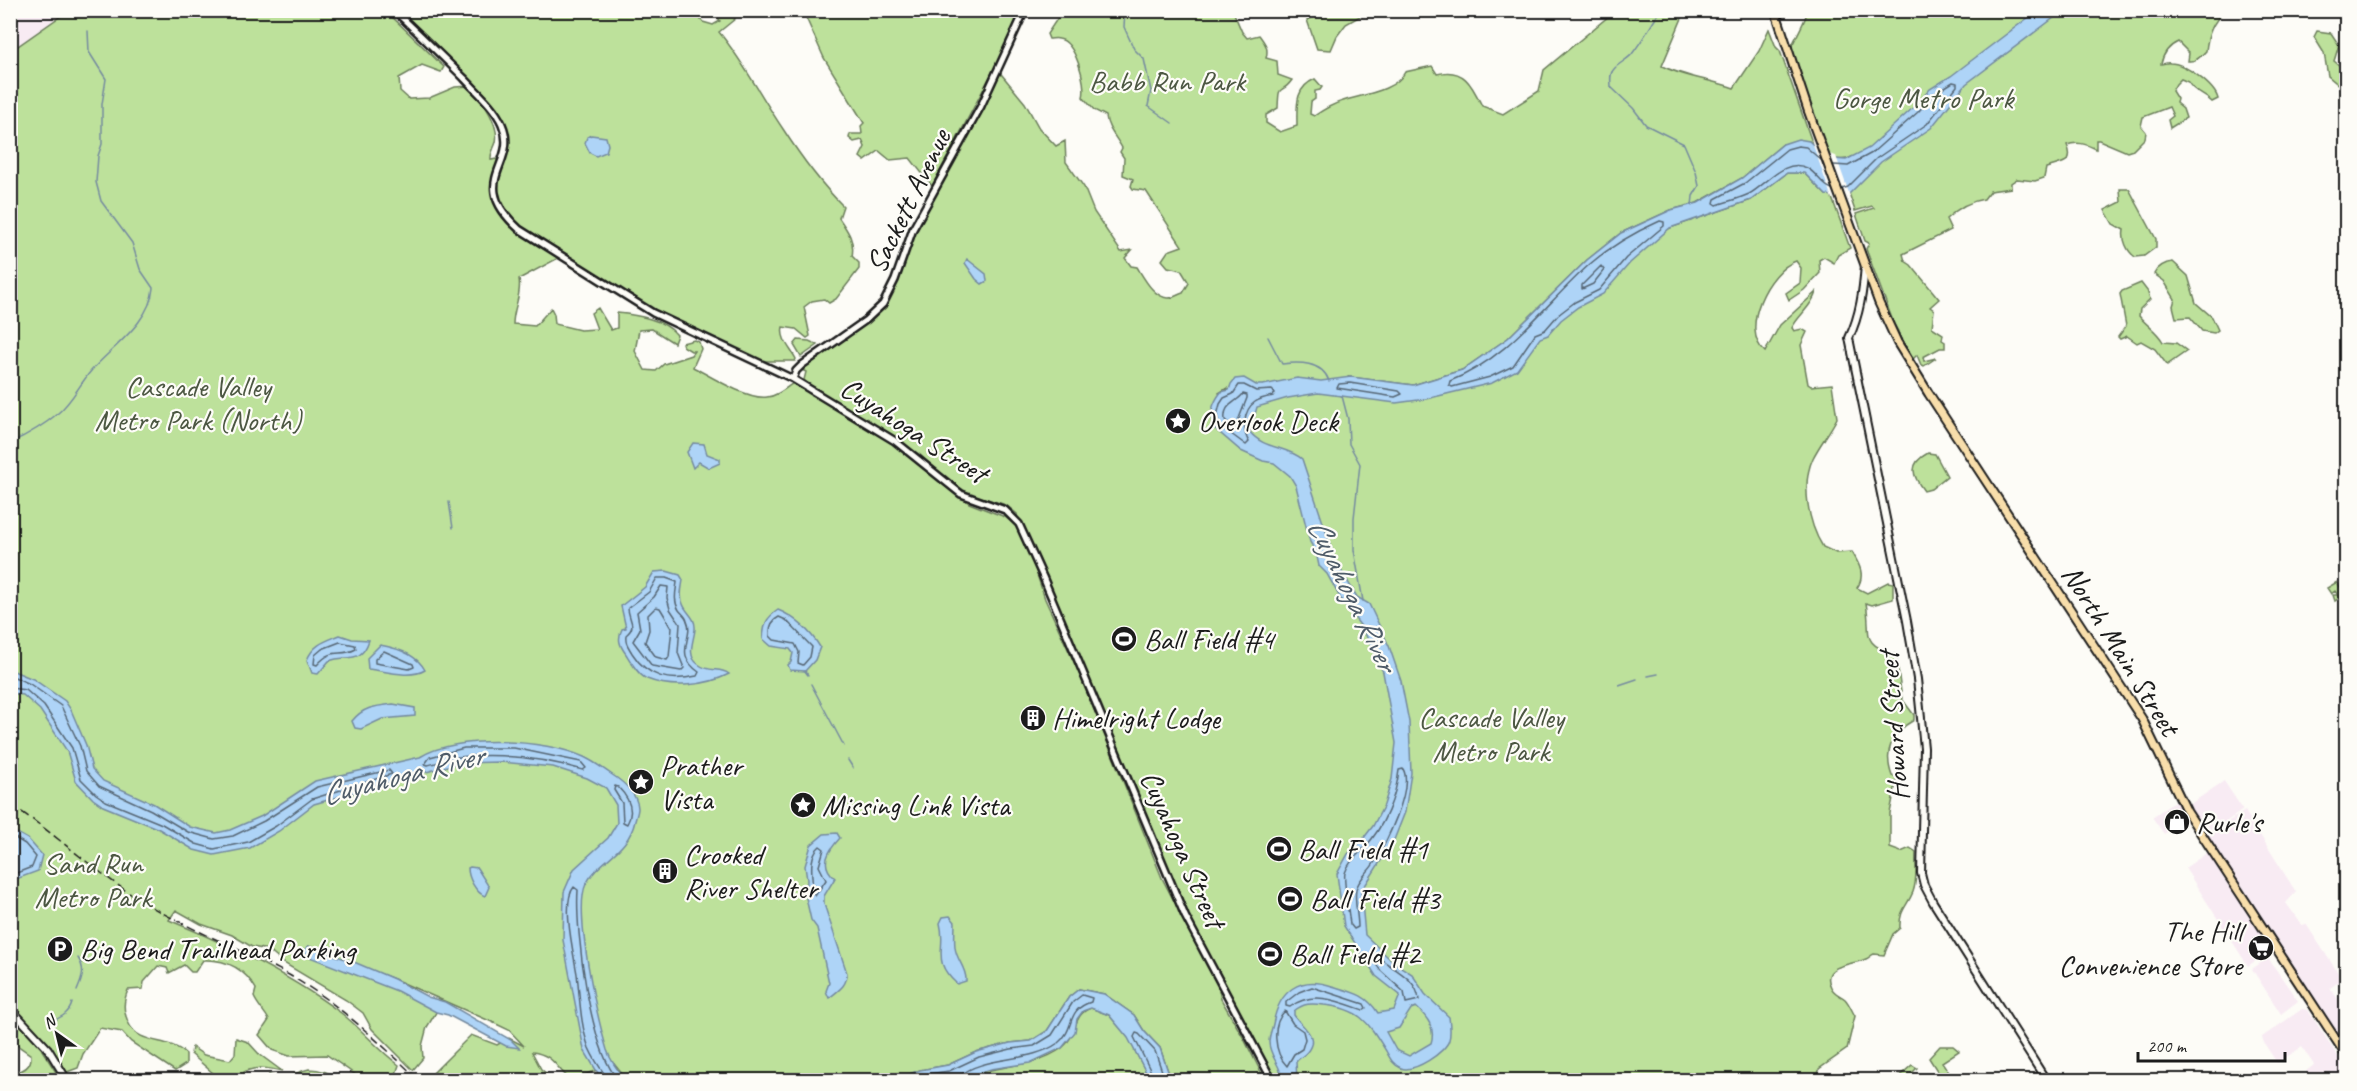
<svg xmlns="http://www.w3.org/2000/svg" width="2357" height="1091" viewBox="0 0 2357 1091" font-family="Caveat,sans-serif">
  <style>
    .built { fill: #f8ebf3 }
    .green { fill: #bde19b; stroke: #6c7e5c; stroke-width: 1.5; fill-rule: evenodd }
    .water { fill: #aed4f7; stroke: #748a9f; stroke-width: 1.5; fill-rule: evenodd }
    .pier { fill: #fdfcf7 }
    .lines { fill: none; stroke-linecap: round; stroke-linejoin: round }
    .shore { stroke: #566674; stroke-width: 1.5 }
    .stream { stroke: #748a9f; stroke-width: 1.5 }
    .tertiary-casing { stroke: #1c1c1c; stroke-width: 10 }
    .secondary-casing { stroke: #1c1c1c; stroke-width: 10 }
    .primary-casing { stroke: #1c1c1c; stroke-width: 11 }
    .tertiary { stroke: #fdfcf7; stroke-width: 5 }
    .secondary { stroke: #fdfcf7; stroke-width: 6 }
    .primary { stroke: #f8deab; stroke-width: 7 }
    .rail { stroke: #1c1c1c; stroke-width: 1.5; stroke-dasharray: 9 4.5; stroke-linecap: butt }
    .labels { text-anchor: middle; stroke-width: 4.5; stroke-linejoin: round; paint-order: stroke }
    .park-label { font-size: 30px; fill: #4c5742; stroke: #fdfcf7 }
    .street-label { font-size: 30px; fill: #1c1c1c; stroke: #fdfcf7 }
    .poi-label { font-size: 30px; fill: #1c1c1c; stroke: #fdfcf7; text-anchor: start }
    .water-label { font-size: 32px; font-style: italic; fill: #4f5c69; stroke: #fdfcf7 }
  </style>
  <rect width="100%" height="100%" fill="#fdfcf7"/>
  <filter id="ink" filterUnits="userSpaceOnUse"><feTurbulence type="fractalNoise" baseFrequency=".0167" numOctaves="2"/><feDisplacementMap in="SourceGraphic" scale="12" xChannelSelector="R" yChannelSelector="G"/><feConvolveMatrix kernelMatrix="1 2 1 2 8 2 1 2 1" color-interpolation-filters="sRGB"/></filter>
  <g filter="url(#ink)">
    <path class="built" d="M11 11H71L11 51Z
      M2224 781 2243 810 2205 836 2245 811 2296 892 2286 903 2302 925 2306 924 2342 979 2330 988 2343 1006 2346 1004V1029L2335 1037 2275 947 2248 966 2185 868 2211 850 2186 807Z
      M2180 798 2190 817 2164 834 2152 817Z
      M2268 958 2298 1001 2281 1014 2252 969Z
      M2302 1009 2308 1010 2346 1069V1080H2313L2306 1071 2314 1065 2302 1047 2277 1063 2264 1043 2262 1037Z"/>
    <path class="green" d="M691 10 703 22 713 25 720 21 715 11H734L735 19 719 32C744 62 761 97 783 129 801 157 820 183 843 206L839 218C848 231 855 241 852 256L859 263V269L836 299 829 303 824 299 812 301 804 307 810 336 807 338 796 329 783 327C780 339 791 349 796 359L795 361H755L666 320 560 257 519 279C522 295 513 308 513 324L535 326 551 308 554 314 555 324 580 330 597 329 591 313 598 308 611 330 617 328V313C637 315 664 319 677 335L674 343 652 329 639 330 635 351 645 370 656 371 664 364 691 355 694 351H691L683 346 682 343 694 340 699 342 701 349 693 367C710 376 748 400 767 397 778 396 787 387 796 381L895 441 896 445 903 447 921 461 969 503 1005 517 1015 525 1028 547 1045 599 1083 682 1162 878 1218 986 1221 999 1243 1037 1265 1080H1171L1160 1048 1144 1031 1134 1015 1104 994 1079 989 1069 997 1047 1031 1031 1041 1010 1043 976 1052 948 1065 920 1070 895 1080H627L614 1064 571 1080C555 1068 555 1055 532 1052L541 1069 554 1080H428L432 1074 471 1035 497 1045 509 1038 524 1046 509 1030 492 1022 394 979 308 946 306 949C333 964 363 977 393 986 410 992 424 995 440 1006L427 1027 422 1046 423 1058 413 1070 372 1029 363 1013 346 1000 282 962 268 950 252 947 232 935 201 924 176 910 169 920C229 945 289 974 341 1013 362 1029 378 1050 399 1065L394 1080H363L327 1055 289 1056 272 1050 259 1035 269 1020C264 1011 258 1006 254 997L256 989C244 968 227 959 203 960L195 972H191L184 965 169 973 167 968 158 966 144 982 143 989 128 990C123 1002 123 1010 128 1022 139 1047 168 1036 186 1054V1064L175 1071 131 1042 122 1032 100 1028 83 1054 78 1068 67 1072 51 1046 42 1050 61 1080H11L10 1073C21 1072 32 1068 31 1055L10 1040 11 51 68 11H386L444 67 441 72 422 65 399 78 400 91 409 99 429 98 455 87 470 86C481 99 500 123 496 142 494 149 490 153 491 160L502 158C505 148 506 140 504 130 497 101 419 34 394 11Z
      M803 11H1022L993 71 932 186 910 158 890 160 879 151 865 161 860 157 865 147 862 140 854 142 849 138 850 134H862L861 126 864 123 824 58Z
      M1058 11H1233L1242 32 1247 38 1259 35C1265 43 1269 48 1266 58L1277 61 1278 75 1292 80C1280 97 1279 80 1278 108L1266 115V123L1280 132 1297 126C1297 107 1294 88 1315 79L1322 87 1320 90 1315 91V99L1311 102 1310 114 1314 116C1323 110 1332 104 1343 101 1361 95 1396 91 1405 72L1432 66 1437 74C1464 67 1472 85 1482 106L1503 114 1539 91 1544 70 1615 11H1685L1662 66C1684 77 1711 80 1734 88L1759 51 1769 29 1776 47 1780 51 1813 145 1809 141 1783 144 1742 178 1697 203 1671 210 1621 233 1587 260 1508 338 1462 370 1413 385 1349 377 1367 397 1513 367 1599 266 1670 228 1751 200 1787 173H1804L1826 195H1831L1850 248 1838 255 1834 263 1824 257 1819 260 1820 273 1804 290 1789 300 1786 293 1800 283 1801 268 1796 261C1768 270 1739 330 1765 352L1780 325 1816 292C1812 307 1798 315 1792 328L1794 331 1802 329 1807 332 1801 345 1808 384 1811 386 1832 384 1837 418C1830 432 1820 444 1813 458 1801 484 1808 523 1823 547L1836 553 1852 552C1859 564 1866 575 1857 588L1867 593 1888 582 1893 583V599L1872 605 1866 603C1872 636 1859 643 1896 655L1902 699 1914 715V720C1892 732 1883 751 1892 776L1897 778 1890 813V848L1901 852 1910 848 1916 852C1915 866 1918 878 1913 892 1907 907 1899 910 1900 928L1893 934 1884 955 1874 954C1871 955 1869 958 1866 959 1854 965 1819 964 1831 987 1834 994 1839 994 1845 999 1849 1003 1852 1011 1855 1016L1847 1049 1819 1069 1818 1080H1272L1185 916 1019 524 1017 514 1006 505 968 493 951 482 919 454 811 387 804 380 806 372 798 368 883 304 913 229 981 106 997 69 1025 103 1039 128 1056 146 1065 141 1066 162 1084 187 1094 212 1121 252 1132 250 1125 258 1131 266 1137 267C1144 278 1154 298 1169 298 1173 298 1179 294 1183 293L1189 283 1181 270 1168 267 1162 260 1168 251 1182 246 1146 191 1133 189 1131 186 1133 179 1123 175 1124 158 1120 152 1122 148C1116 137 1107 128 1106 116L1094 110 1083 97C1087 83 1075 41 1059 39 1056 38 1052 39 1049 39L1047 34 1059 16ZM1227 388 1249 425 1219 393Z
      M1331 11H1369L1346 24 1337 36 1331 50 1317 49 1307 20 1324 12Z
      M1807 11H2224C2212 24 2208 33 2206 51 2201 56 2196 62 2188 61L2189 53 2178 42C2169 46 2163 54 2161 64 2164 64 2167 62 2170 63 2185 63 2215 86 2218 99L2212 102C2204 94 2193 92 2188 82L2181 79 2176 84 2172 91 2177 99 2176 103 2183 109 2186 118 2170 128 2168 120 2173 116 2169 107 2143 117 2141 126 2146 132 2145 138 2133 150 2127 152 2099 140H2096V149C2086 144 2077 141 2067 145 2076 165 2059 163 2046 168L2044 178 2035 181 2017 179 2011 183V188L1990 191 1984 199C1969 201 1958 208 1946 219L1951 230 1903 254 1905 261 1911 265 1939 299 1930 307 1934 310 1932 327 1943 334 1942 340 1945 342V348H1940L1923 357 1924 361 1936 358 1924 366 1921 365 1917 355 1913 359 1894 324 1866 249 1869 243 1865 241 1856 214 1874 208 1872 206 1855 211 1849 193 1852 157C1843 162 1834 159 1824 155L1789 53C1793 40 1807 20 1807 11Z
      M2317 31 2331 33 2339 45 2334 61 2345 70 2346 91 2328 76 2324 53 2314 37Z
      M2120 189H2129L2156 239V247L2144 256 2135 257C2127 251 2122 240 2124 230L2113 224 2105 210 2121 202Z
      M2173 262 2188 276 2196 303 2212 317 2218 330 2214 333 2202 331 2190 317 2176 318 2173 306 2175 299 2164 281 2154 274C2158 266 2164 263 2173 262Z
      M2141 283 2148 292 2150 299 2140 309 2139 316C2147 326 2157 331 2163 342L2176 343 2187 351 2167 365 2155 349 2141 341 2137 343 2127 336 2120 339 2118 337 2126 326 2120 294 2122 291Z
      M798 340 809 341 818 345 801 357 794 345Z
      M1928 453 1935 454 1947 476 1931 489 1924 491C1912 475 1908 464 1928 453Z
      M2337 582 2345 594 2335 601 2333 595H2338L2335 591 2331 594 2327 588Z
      M1091 1008 1109 1015 1128 1037 1150 1080H960C991 1064 1034 1069 1062 1048 1078 1035 1072 1014 1091 1008Z
      M236 1038 248 1042 259 1054 282 1071C268 1068 258 1066 244 1072L242 1080H221L191 1054 192 1047 204 1055 230 1060 235 1054Z
      M1940 1046H1953L1959 1051 1942 1062 1954 1080H1943L1929 1058Z
      M1912 1065 1917 1068 1912 1073 1914 1079 1911 1080H1895Z
      M309 1069C322 1069 331 1073 341 1080H268L269 1075C288 1082 292 1073 309 1069Z"/>
    <path class="water" d="M2037 11H2063L1966 84 1931 128 1881 162 1850 193 1836 196 1826 195 1804 173H1787L1751 200 1670 228 1630 263 1603 294 1578 307 1561 320 1548 335 1540 338 1517 370 1492 383 1426 399 1396 403 1318 393 1288 398 1257 407 1250 432C1263 449 1287 446 1302 459L1336 562 1357 597 1369 604 1389 646 1401 681 1409 722 1411 773 1405 812 1394 840 1361 892 1365 935 1393 962 1412 974 1425 994 1449 1017C1450 1024 1451 1033 1449 1040 1446 1052 1414 1073 1401 1068 1393 1065 1390 1058 1386 1051 1368 1022 1361 1009 1324 1005 1311 1003 1304 1003 1294 1011V1015C1302 1027 1320 1036 1307 1052 1303 1057 1299 1057 1296 1062L1297 1080H1282C1282 1066 1269 1056 1269 1042 1269 1036 1272 1029 1273 1024 1279 991 1299 975 1332 986 1352 992 1366 994 1378 1013L1394 1010 1400 995 1376 976 1344 926 1337 874 1348 854 1360 843 1373 826 1384 805 1392 779 1396 743 1383 672 1363 629 1343 603 1327 574 1319 566 1316 552 1310 542 1296 486 1290 476 1274 463 1263 461 1241 451 1213 427C1210 412 1212 404 1221 392L1229 390 1231 384 1235 379 1244 378 1256 385H1263L1297 378 1321 381 1351 377 1413 385 1462 370 1508 338 1587 260 1621 233 1671 210 1698 203 1742 178 1783 144 1798 139 1809 141 1824 155 1834 159 1846 160 1869 148 1914 107 1930 89 1951 76ZM1416 1007C1427 1017 1436 1028 1431 1043L1409 1056 1396 1050 1386 1032 1399 1028 1411 1009Z
      M591 135 606 137 608 145 606 152 596 156 590 153 585 143 587 137Z
      M967 259 986 274 987 281 982 284 976 279 965 263Z
      M693 443 704 444 707 454 720 459V463L709 468 699 462 693 468 687 452Z
      M666 571 680 575 683 580C682 588 679 596 683 604 686 613 696 617 695 629 694 641 686 655 698 664 709 673 720 667 729 674 706 686 671 689 647 679 638 675 631 662 626 654 620 646 617 639 622 629L626 628 621 606 645 587 654 572Z
      M778 610C794 616 811 632 820 647L815 660 805 671 790 670 788 665 791 662 793 653 790 649 771 646 763 639C764 624 766 618 778 610Z
      M340 635 352 639 369 640C361 665 347 654 329 661L318 674 312 673 307 660C313 644 326 641 340 635Z
      M380 645C397 648 417 655 425 670 410 679 385 671 368 669L367 658Z
      M10 668 16 672 33 679 65 701 71 710 86 745 92 769 103 781 154 804 190 827 216 833 230 830 262 816 315 781 420 757C456 734 545 739 584 757 593 761 602 768 611 774 622 781 637 793 638 808 638 812 636 817 635 821 628 853 599 859 586 884 573 911 598 1020 607 1050 611 1062 618 1071 626 1080H602L584 1050 563 940 564 892 574 869 608 838 617 823 616 805 606 788 587 778 553 767 500 762 458 763 314 804 279 831 250 848 214 855 194 850 159 829 103 806 93 799 76 781 67 751 40 710 23 695 11 693Z
      M393 704 415 708V716L382 719 361 729 355 728 352 721C363 707 375 706 393 704Z
      M10 829 28 839 42 855 38 871 16 879C11 894 22 906 15 919L11 921Z
      M837 833 840 838C828 851 819 865 835 878L824 896V904L847 973C847 986 839 990 829 998L826 991 829 983 817 928 811 920 806 898 807 880 805 866 811 845 824 834Z
      M470 867 477 868 489 887 485 896C476 893 468 878 468 868Z
      M950 916 955 922C955 930 954 939 955 947 956 960 967 968 966 981L957 984C930 960 947 949 940 923L943 917Z
      M308 946 354 962 394 979 428 997 445 1002 511 1040 519 1048 506 1046 448 1015 436 1012 397 991 307 956 304 950Z
      M1079 989 1104 994 1134 1015 1144 1031 1160 1048 1171 1080H1150L1128 1038 1109 1015 1091 1008 1083 1011 1077 1019 1075 1032 1062 1048 1030 1063 991 1069 958 1080H895L920 1070 948 1065 976 1052 1010 1043 1031 1041 1047 1031 1069 997Z"/>
    <path class="pier" d="M1811 139 1826 153 1836 156 1850 196 1832 199Z"/>
    <g class="lines">
      <path class="shore" d="M1821 160 1806 147 1798 146 1787 149 1745 183 1715 199 1714 203 1717 205C1728 201 1739 199 1749 194 1766 185 1785 157 1807 168 1817 173 1821 185 1832 189
        M1834 165 1848 166 1872 153 1918 112 1934 94 1953 82 1957 83V86L1927 124 1877 158 1848 187 1842 189
        M1660 221 1664 222V226L1626 258 1599 290 1575 302 1558 315 1545 330 1535 334 1513 366 1490 377 1452 387 1449 385 1450 381C1509 358 1544 305 1590 264 1611 246 1635 232 1660 221Z
        M1601 266 1604 270 1593 284 1582 289V285Z
        M1350 383 1399 391 1402 394 1395 397 1337 388 1339 384Z
        M1239 385H1244L1256 391 1272 390 1275 393 1273 396C1267 397 1260 398 1255 402 1243 410 1242 431 1249 442L1246 445 1219 425 1217 416 1220 404 1224 398 1233 394Z
        M1243 394 1247 395V398L1236 426 1233 427 1225 420C1223 404 1235 404 1243 394Z
        M666 578 677 582C676 591 673 601 679 610 681 613 686 616 687 621 695 638 672 653 699 672L697 676C669 682 648 678 632 653 628 646 625 643 626 635 638 626 628 619 628 608L649 592 657 578Z
        M661 586 668 587 667 598 670 609 680 624 678 653 684 668 681 671 652 666 633 641 640 629 637 612 654 597Z
        M656 607 660 608 672 628 669 657 667 660 656 657 645 642 649 630 648 615Z
        M779 617 786 620 812 647 810 657 803 665 798 663 799 652 795 644 774 640 770 636C769 627 771 621 779 617Z
        M340 642 355 645 356 649C339 658 334 646 317 665L314 664 315 655 322 649Z
        M384 651 413 664 414 667 409 669 375 663V659Z
        M10 675 30 684 61 706 80 746 86 771 99 786 151 810 188 832 214 839 233 836 264 821 317 787 389 770 392 774 312 799 276 826 248 842 214 849 196 844 162 824 106 801 96 794 81 779 72 748 44 706 26 690 10 688
        M464 748H514L581 762 586 768 583 770C543 758 501 753 459 757 449 758 438 763 428 765L425 764 430 757Z
        M1403 769C1414 788 1385 845 1374 863 1369 872 1358 879 1356 890 1354 899 1358 916 1358 927L1354 929 1350 924C1349 915 1343 878 1345 873 1349 861 1357 856 1365 847 1384 827 1396 797 1399 770Z
        M615 786 618 787C629 798 635 810 627 824L623 822 622 803 614 790Z
        M10 835 25 844 36 857 32 867 14 874 10 878
        M820 846 824 849 819 866 826 880 815 896 813 893C813 878 807 857 820 846Z
        M1374 957H1378C1393 969 1417 978 1419 1000L1406 1003 1404 992 1381 971 1373 960Z
        M1312 987 1364 1004 1366 1008 1363 1010C1338 1001 1313 990 1290 1007L1286 1006V1002L1299 992Z
        M1285 1011 1293 1024 1303 1031 1305 1039 1302 1049 1294 1054 1287 1066C1274 1053 1271 1024 1285 1011Z
        M606 1080V1076C600 1068 593 1057 589 1048 580 1024 580 998 577 974 574 955 561 902 574 887L578 890C575 933 590 1048 618 1080
        M909 1080 922 1075 949 1071 979 1057 1011 1049 1034 1046 1052 1035 1073 1002 1082 995 1092 998 1091 1002C1065 1010 1076 1029 1058 1043 1031 1063 981 1056 960 1076V1080
        M1155 1080 1134 1037 1136 1033 1139 1034 1155 1051 1165 1080"/>
      <path class="stream" d="M1125 10 1124 27 1134 49 1144 59 1151 91 1148 106 1172 123
        M1661 10C1651 25 1643 40 1632 54 1627 60 1619 63 1614 69 1609 74 1611 81 1611 87L1633 108 1646 125 1684 144 1696 172 1699 186 1693 196 1692 206
        M1268 337 1282 364C1298 362 1322 361 1329 381
        M1342 396 1348 419 1349 444 1360 464 1354 518V550L1363 601
        M10 443C27 435 43 426 57 414 72 402 79 385 91 371 113 346 150 323 153 288L140 269 132 243 101 201 96 182 98 156 102 144V104L106 79 89 52 88 31
        M449 502 453 528
        M805 671 808 675
        M1648 676 1658 674
        M811 684 844 746
        M1619 685 1637 679
        M848 760 853 768
        M77 991C82 979 86 970 78 958
        M51 1022C61 1017 69 1014 72 1003"/>
      <g class="tertiary-casing">
        <path id="tertiary" d="M394 10C418 33 441 55 464 78 477 92 494 106 502 124 520 165 465 180 519 229L653 313 793 379 895 441 961 494 1005 510 1019 524 1043 577 1185 916 1272 1080
          M793 379 796 371 802 365 866 320 883 304 895 280 913 229 981 106 1025 10"/>
      </g>
      <g class="secondary-casing">
        <path id="secondary" d="M1865 265C1863 291 1860 315 1849 338L1907 621 1917 679 1924 748 1921 873 1924 885 1933 902 2046 1080
          M10 1008 48 1049 67 1080"/>
      </g>
      <g class="primary-casing">
        <path id="primary" d="M1775 10 1808 110 1879 303 1897 342 1929 394 2142 719 2187 812 2346 1055"/>
      </g>
      <use href="#tertiary" class="tertiary"/>
      <use href="#secondary" class="secondary"/>
      <use href="#primary" class="primary"/>
      <path class="rail" d="M10 804C59 836 100 877 150 906 195 932 244 950 289 975 338 1003 378 1041 419 1080"/>
    </g>
  </g>
  <defs>
    <g id="sight-disc" transform="scale(1.35)"><circle r="9.5" fill="#1c1c1c" stroke="#fdfcf7"/><path d="M0-6L1.8-2.2L6-1.7L2.9 1.2L3.7 5.4L0 3.3L-3.7 5.4L-2.9 1.2L-6-1.7L-1.8-2.2Z" fill="#fff"/></g>
    <g id="stadium-disc" transform="scale(1.35)"><circle r="9.5" fill="#1c1c1c" stroke="#fdfcf7"/><path d="M0-5a6.5 5 0 1 0 0 10a6.5 5 0 1 0 0-10ZM-3.5-1.8h7v3.6h-7Z" fill="#fff"/></g>
    <g id="building-disc" transform="scale(1.35)"><circle r="9.5" fill="#1c1c1c" stroke="#fdfcf7"/><path d="M-4-6H4V6H1V3H-1V6H-4ZM-2.5-4.3h1.7v1.8h-1.7ZM.8-4.3h1.7v1.8H.8ZM-2.5-1h1.7V.8h-1.7ZM.8-1h1.7V.8H.8Z" fill="#fff"/></g>
    <g id="shop-disc" transform="scale(1.35)"><circle r="9.5" fill="#1c1c1c" stroke="#fdfcf7"/><path d="M-5-2.5h2.3a2.7 3.5 0 0 1 5.4 0H5L5.5 6h-11ZM-1.5-2.5h3a1.5 2.3 0 0 0-3 0Z" fill="#fff"/></g>
    <g id="supermarket-disc" transform="scale(1.35)"><circle r="9.5" fill="#1c1c1c" stroke="#fdfcf7"/><path d="M-6-5.5h2.5l.6 2H6L4.5 2H-2.5L-4.4-4H-6ZM-1.5 3.2a1.3 1.3 0 1 0 .1 0ZM3 3.2a1.3 1.3 0 1 0 .1 0Z" fill="#fff"/></g>
    <g id="parking-disc" transform="scale(1.35)"><circle r="9.5" fill="#1c1c1c" stroke="#fdfcf7"/><path d="M-3.5-5.5H1a3.5 3.5 0 0 1 0 7H-1V5.5H-3.5ZM-1-3.4V-.6H.8a1.4 1.4 0 0 0 0-2.8Z" fill="#fff"/></g>
  </defs>
  <g fill-rule="evenodd">
    <use href="#sight-disc" x="1178" y="421"/>
    <use href="#stadium-disc" x="1124" y="639"/>
    <use href="#building-disc" x="1033" y="718"/>
    <use href="#sight-disc" x="641" y="782"/>
    <use href="#sight-disc" x="803" y="805"/>
    <use href="#shop-disc" x="2177" y="822"/>
    <use href="#stadium-disc" x="1279" y="849"/>
    <use href="#building-disc" x="665" y="871"/>
    <use href="#stadium-disc" x="1290" y="899"/>
    <use href="#supermarket-disc" x="2261" y="948"/>
    <use href="#parking-disc" x="60" y="949"/>
    <use href="#stadium-disc" x="1270" y="954"/>
  </g>
  <g class="labels">
    <g class="park-label">
      <text x="1167" y="91">Babb Run Park</text>
      <text x="1923" y="108">Gorge Metro Park</text>
      <text x="198" y="396">Cascade Valley<tspan x="198" dy="34">Metro Park (North)</tspan></text>
      <text x="1491" y="727">Cascade Valley<tspan x="1491" dy="34">Metro Park</tspan></text>
      <text x="93" y="873">Sand Run<tspan x="93" dy="34">Metro Park</tspan></text>
    </g>
    <g class="street-label">
      <text transform="translate(908 201) rotate(-64)" y="10">Sackett Avenue</text>
      <text transform="translate(914 430) rotate(33)" y="10">Cuyahoga Street</text>
      <text transform="translate(2121 650) rotate(58)" y="10">North Main Street</text>
      <text transform="translate(1893 726) rotate(-94)" y="10">Howard Street</text>
      <text transform="translate(1183 849) rotate(66)" y="10">Cuyahoga Street</text>
    </g>
    <g class="poi-label">
      <text x="1198" y="431">Overlook Deck</text>
      <text x="1144" y="649">Ball Field #4</text>
      <text x="1052" y="728">Himelright Lodge</text>
      <text x="660" y="775">Prather<tspan x="660" dy="34">Vista</tspan></text>
      <text x="822" y="815">Missing Link Vista</text>
      <text x="2196" y="832">Rurle's</text>
      <text x="1298" y="859">Ball Field #1</text>
      <text x="684" y="864">Crooked<tspan x="684" dy="34">River Shelter</tspan></text>
      <text x="1310" y="909">Ball Field #3</text>
      <text x="2242" y="941" text-anchor="end">The Hill<tspan x="2242" dy="34">Convenience Store</tspan></text>
      <text x="80" y="959">Big Bend Trailhead Parking</text>
      <text x="1290" y="964">Ball Field #2</text>
    </g>
    <g class="water-label">
      <text transform="translate(1353 594) rotate(64)" y="11">Cuyahoga River</text>
      <text transform="translate(402 774) rotate(-14)" y="11">Cuyahoga River</text>
    </g>
  </g>
  <rect width="2357" height="1091" fill="none" stroke="#fdfcf7" stroke-width="36"/>
  <rect x="18" y="18" width="2321" height="1055" fill="none" stroke="#1c1c1c" stroke-width="2" filter="url(#ink)"/>
  <g transform="translate(57 1034) rotate(326)" stroke="#fdfcf7" stroke-width="4.5" paint-order="stroke">
  <path d="M0-4.5L10 22L0 15L-10 22Z" fill="#1c1c1c"/>
  <text y="-9" font-size="16" font-weight="bold" text-anchor="middle" fill="#1c1c1c">N</text>
  </g>
  <path d="M2138 1052v9h147v-9" fill="none" stroke="#1c1c1c" stroke-width="3"/>
  <text x="2147" y="1052" font-size="18" fill="#1c1c1c" stroke="#fdfcf7" stroke-width="4.5" paint-order="stroke">200 m</text>
</svg>
